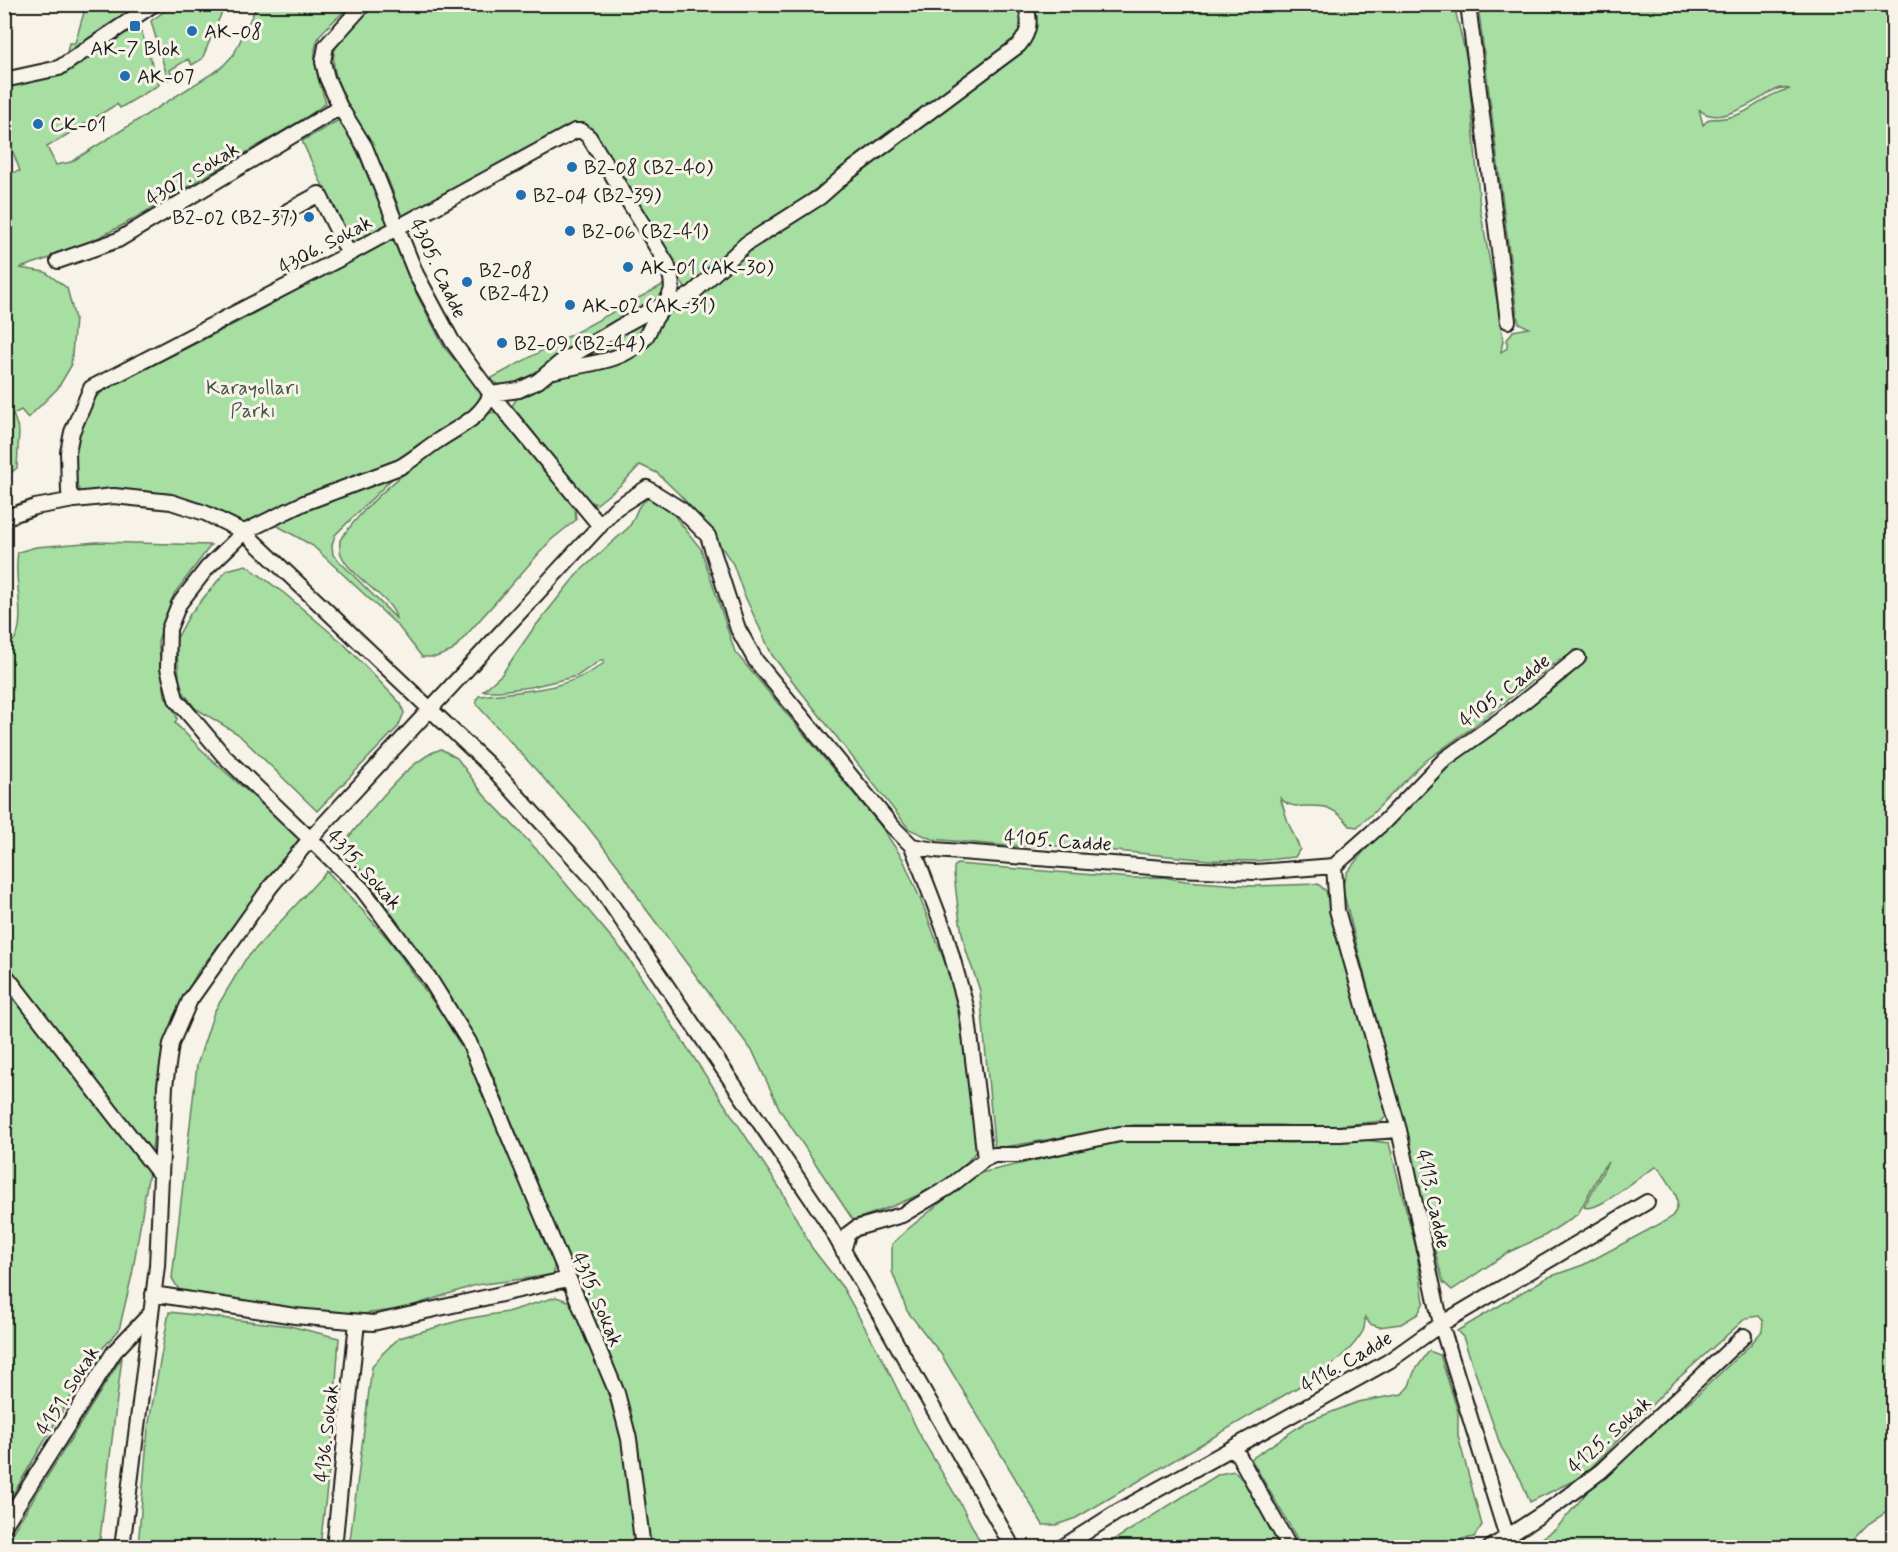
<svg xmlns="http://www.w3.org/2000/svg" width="1898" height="1552" viewBox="0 0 1898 1552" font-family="Mynerve,sans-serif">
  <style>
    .green { fill: #a7dea2; stroke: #627d5f; stroke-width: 1.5; fill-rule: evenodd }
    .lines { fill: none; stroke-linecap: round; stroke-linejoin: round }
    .minor-casing { stroke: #1c1c1c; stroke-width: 18 }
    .minor { stroke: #f7f3e8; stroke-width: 14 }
    .poi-dot { fill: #1f6fb2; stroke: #f7f3e8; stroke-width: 2 }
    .labels { text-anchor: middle; stroke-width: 6; stroke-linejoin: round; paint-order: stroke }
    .poi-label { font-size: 20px; fill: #1c1c1c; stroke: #f7f3e8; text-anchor: start }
    .street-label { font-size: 20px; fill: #1c1c1c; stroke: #f7f3e8 }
    .park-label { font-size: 20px; fill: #465644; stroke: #f7f3e8 }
  </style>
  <rect width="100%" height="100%" fill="#f7f3e8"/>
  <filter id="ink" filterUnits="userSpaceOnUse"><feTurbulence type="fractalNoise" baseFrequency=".0167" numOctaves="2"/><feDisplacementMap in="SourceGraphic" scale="12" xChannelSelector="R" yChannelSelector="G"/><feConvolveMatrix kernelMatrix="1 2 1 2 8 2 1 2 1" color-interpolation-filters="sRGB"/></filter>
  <g filter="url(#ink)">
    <path class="green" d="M375 4H1021L1024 35 810 193 733 252 693 288H685L588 131 402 218C396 201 391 183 382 167 369 139 328 84 334 53 337 38 364 16 375 4Z
      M84 5H140L72 52H67L69 43H75L85 9Z
      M173 5H225L202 59 192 65 188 59 170 70 172 77 168 80 151 21Z
      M257 5H351C342 14 329 24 321 34 307 53 320 84 326 103L305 118 123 225 74 250 20 268 45 272 67 288 75 319 71 366 58 388 28 418 21 410 13 414 19 431 17 468 5 478 4 174 20 171 13 152 5 153V86L52 74 130 27H140L159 85 120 108 117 104 47 147 56 165 71 162 221 68 234 54Z
      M1027 5H1454L1468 64 1480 209 1499 311 1503 340 1501 352 1507 348V340L1513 331 1529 328 1519 323 1517 315 1478 5H1893V1508L1868 1524 1846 1547H1528L1555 1530 1589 1490 1630 1451 1697 1395 1750 1345 1762 1331 1763 1321 1759 1316 1746 1318 1672 1384 1592 1467 1579 1478 1530 1502 1521 1480 1501 1447 1463 1337 1457 1331 1546 1278 1583 1265 1669 1219C1688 1203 1670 1185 1660 1169L1656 1167C1641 1173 1598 1214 1584 1207L1608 1162 1602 1169 1578 1214 1544 1236 1509 1252 1452 1290 1443 1282 1342 887 1347 872 1368 846 1441 771 1563 682 1587 659 1583 653 1560 659 1477 724 1424 762 1372 814 1357 827 1350 826C1344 818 1338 812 1328 808 1311 802 1291 813 1280 797L1288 822 1300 849 1295 857 1256 861 1210 860 1064 846H1007L932 839 909 829 772 655 743 592 733 564 706 524 679 494 657 473 640 465 622 484 597 504 590 502 512 406 520 393 561 372 625 357 670 309 734 258 1023 44ZM1780 88 1790 89C1770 93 1760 104 1742 113 1732 118 1720 119 1709 119L1703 125 1699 109C1718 130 1761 96 1780 88Z
      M337 121H341L361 160 389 226 351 247 302 141Z
      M392 237 411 283 444 347 481 391 480 401 473 413 408 459 247 524C216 517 188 501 158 494 134 488 107 493 82 494L74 481 75 435 95 398 106 389 238 322Z
      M668 282 665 296 542 374 516 387H502L490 379Z
      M648 316 649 328 615 356 564 365Z
      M501 410 513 429 575 509 576 520 551 540 452 651 436 657H422L398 626 313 546 271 522 402 469 335 535 332 545 333 555 396 618C393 598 349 577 341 554 339 550 340 544 340 540 376 489 429 454 479 419L490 413Z
      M649 498 670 510 701 549 735 652 880 825 903 859 922 903 952 981 965 1050 976 1151C954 1185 891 1208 853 1220L780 1110 753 1052 643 905 619 867 587 826 477 705 476 700 479 696C522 691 568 691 604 663V660H601L577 676 531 687 499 691H483L502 674 533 629 578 573 628 528C638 516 633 507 649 498Z
      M97 542 211 545 174 594 158 641 165 696 176 714 177 719 175 723 211 759 300 838 198 972 173 1017 160 1081 150 1166 132 1275 119 1330 93 1359 5 1508 4 649C9 645 15 640 17 635 25 611 13 579 18 552L36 547Z
      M246 565 285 594 344 644 401 704 404 713 398 727 317 811 238 734 195 708 180 688 176 640 190 614 227 570Z
      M441 749 457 758 484 795 539 852 627 956 781 1190 812 1248 843 1288 883 1360 922 1439 959 1501 983 1547H647L644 1519 598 1338 493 1075 451 997 424 962 343 844C367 816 406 760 441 749Z
      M957 864 1132 878 1163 877 1185 881 1253 886 1318 884 1326 891 1362 1027 1389 1112 1382 1121 1315 1128 1280 1125H1134L998 1148 994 1144 980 991C976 977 970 964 966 950 959 926 957 899 954 874V867Z
      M327 871 390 941 442 1014 473 1066 554 1264V1275L476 1285 402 1309 362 1314 294 1310 179 1290 172 1278 197 1065 214 1012 245 960Z
      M1132 1138 1291 1143 1357 1139 1389 1143 1416 1248 1424 1302 1418 1314 1401 1324 1379 1327 1370 1324 1365 1317C1365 1321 1365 1327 1363 1331 1353 1350 1327 1369 1310 1380L1076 1518 1056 1525H1043L941 1354 907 1311 892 1271V1244L908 1229 976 1174Z
      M556 1297 571 1302C595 1355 616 1409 629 1466 635 1492 637 1521 640 1547L349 1548 372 1367 383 1353 399 1338 465 1319 507 1312Z
      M169 1312 290 1326 339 1338 331 1453 320 1547H138L148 1428Z
      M1429 1351 1440 1355 1458 1412V1436L1482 1525 1474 1537 1462 1539 1456 1547H1302L1251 1459 1306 1422 1358 1402 1402 1394 1409 1386 1414 1372Z
      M122 1357 99 1547H5V1544Z
      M1234 1471 1246 1484 1280 1547H1103L1219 1474Z"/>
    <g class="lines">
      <g class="minor-casing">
        <path id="minor" d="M364 4 326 46 323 62 327 78 340 107 365 147 416 274 452 341 491 394 600 526
          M1468 4 1508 321
          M4 80 59 68 154 4
          M288 211 319 194 349 254
          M58 261 118 240 340 107
          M74 500 69 492 68 452 72 432 91 388 349 254 575 131H582L589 137 667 264C677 293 671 294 655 319 651 325 649 333 644 339 621 364 585 363 554 371
          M4 518 35 507 74 500 114 496 171 502 205 513 244 532 493 769 596 882 826 1220 1013 1548
          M912 846 945 932 967 1010 985 1159
          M1334 866 1337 910 1399 1130 1441 1324 1507 1537
          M4 973 161 1176
          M843 1251 848 1234 856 1228 902 1215 949 1187 985 1159 994 1155H1018L1120 1134H1340L1399 1130
          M153 1294 295 1316 373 1323 568 1279
          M1234 1447 1290 1548
          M4 1526 114 1352 151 1313
          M122 1548 157 1266 165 1086 171 1044 190 1000 271 886 311 838 616 508 647 488 682 510 708 536 738 629 756 661 892 826 912 846 935 850 1176 869 1256 872 1334 866 1385 821 1445 759 1507 715 1578 658
          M334 1548 357 1322
          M643 1548 629 1439 617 1393 469 1042 429 978 362 889 224 756 176 699 168 668 169 629 179 604 207 568 244 532 304 503 400 467C414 459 425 449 439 440 460 426 481 418 491 394L519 390 538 381 561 362 618 328 653 309 682 300 693 293 746 244 820 197 846 174 1019 45C1030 32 1031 20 1025 4
          M1061 1548 1119 1511 1389 1361 1441 1324 1647 1202
          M1490 1548 1557 1504 1601 1471 1744 1336"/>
      </g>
      <use href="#minor" class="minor"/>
    </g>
  </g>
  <g class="poi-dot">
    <rect x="129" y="20" width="12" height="12" rx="3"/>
    <circle cx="192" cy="31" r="6"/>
    <circle cx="125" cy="76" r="6"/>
    <circle cx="38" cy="124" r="6"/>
    <circle cx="572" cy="167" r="6"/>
    <circle cx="521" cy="195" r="6"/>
    <circle cx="309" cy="217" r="6"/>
    <circle cx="570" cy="231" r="6"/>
    <circle cx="628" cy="267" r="6"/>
    <circle cx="467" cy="282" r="6"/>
    <circle cx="570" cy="305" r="6"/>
    <circle cx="502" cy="343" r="6"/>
  </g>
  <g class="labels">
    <g class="poi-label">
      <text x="204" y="38">AK-08</text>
      <text x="135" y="55" text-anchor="middle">AK-7 Blok</text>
      <text x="137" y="83">AK-07</text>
      <text x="50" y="131">CK-01</text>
      <text x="584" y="174">B2-08 (B2-40)</text>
      <text x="533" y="202">B2-04 (B2-39)</text>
      <text x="297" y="224" text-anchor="end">B2-02 (B2-37)</text>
      <text x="582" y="238">B2-06 (B2-41)</text>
      <text x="640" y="274">AK-01 (AK-30)</text>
      <text x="479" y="277">B2-08<tspan x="479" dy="23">(B2-42)</tspan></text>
      <text x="582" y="312">AK-02 (AK-31)</text>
      <text x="514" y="350">B2-09 (B2-44)</text>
    </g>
    <g class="street-label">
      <text transform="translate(192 173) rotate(-31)" y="7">4307. Sokak</text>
      <text transform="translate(325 244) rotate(-28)" y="7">4306. Sokak</text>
      <text transform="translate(439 268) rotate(65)" y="7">4305. Cadde</text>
      <text transform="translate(1504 690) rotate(-37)" y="7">4105. Cadde</text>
      <text transform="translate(1058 840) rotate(4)" y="7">4105. Cadde</text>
      <text transform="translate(365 869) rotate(48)" y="7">4315. Sokak</text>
      <text transform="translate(1434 1199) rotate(78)" y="7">4113. Cadde</text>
      <text transform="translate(598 1299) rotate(67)" y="7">4315. Sokak</text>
      <text transform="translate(1346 1361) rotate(-30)" y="7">4116. Cadde</text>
      <text transform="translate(67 1390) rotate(-58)" y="7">4151. Sokak</text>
      <text transform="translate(326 1433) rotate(-84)" y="7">4136. Sokak</text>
      <text transform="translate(1609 1434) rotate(-42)" y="7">4125. Sokak</text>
    </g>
    <g class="park-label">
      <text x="253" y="394">Karayolları<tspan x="253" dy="23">Parkı</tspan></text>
    </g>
  </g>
  <rect width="1898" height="1552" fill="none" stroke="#f7f3e8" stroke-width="24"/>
  <rect x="12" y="12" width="1874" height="1528" fill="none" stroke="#1c1c1c" stroke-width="2" filter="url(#ink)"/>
</svg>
